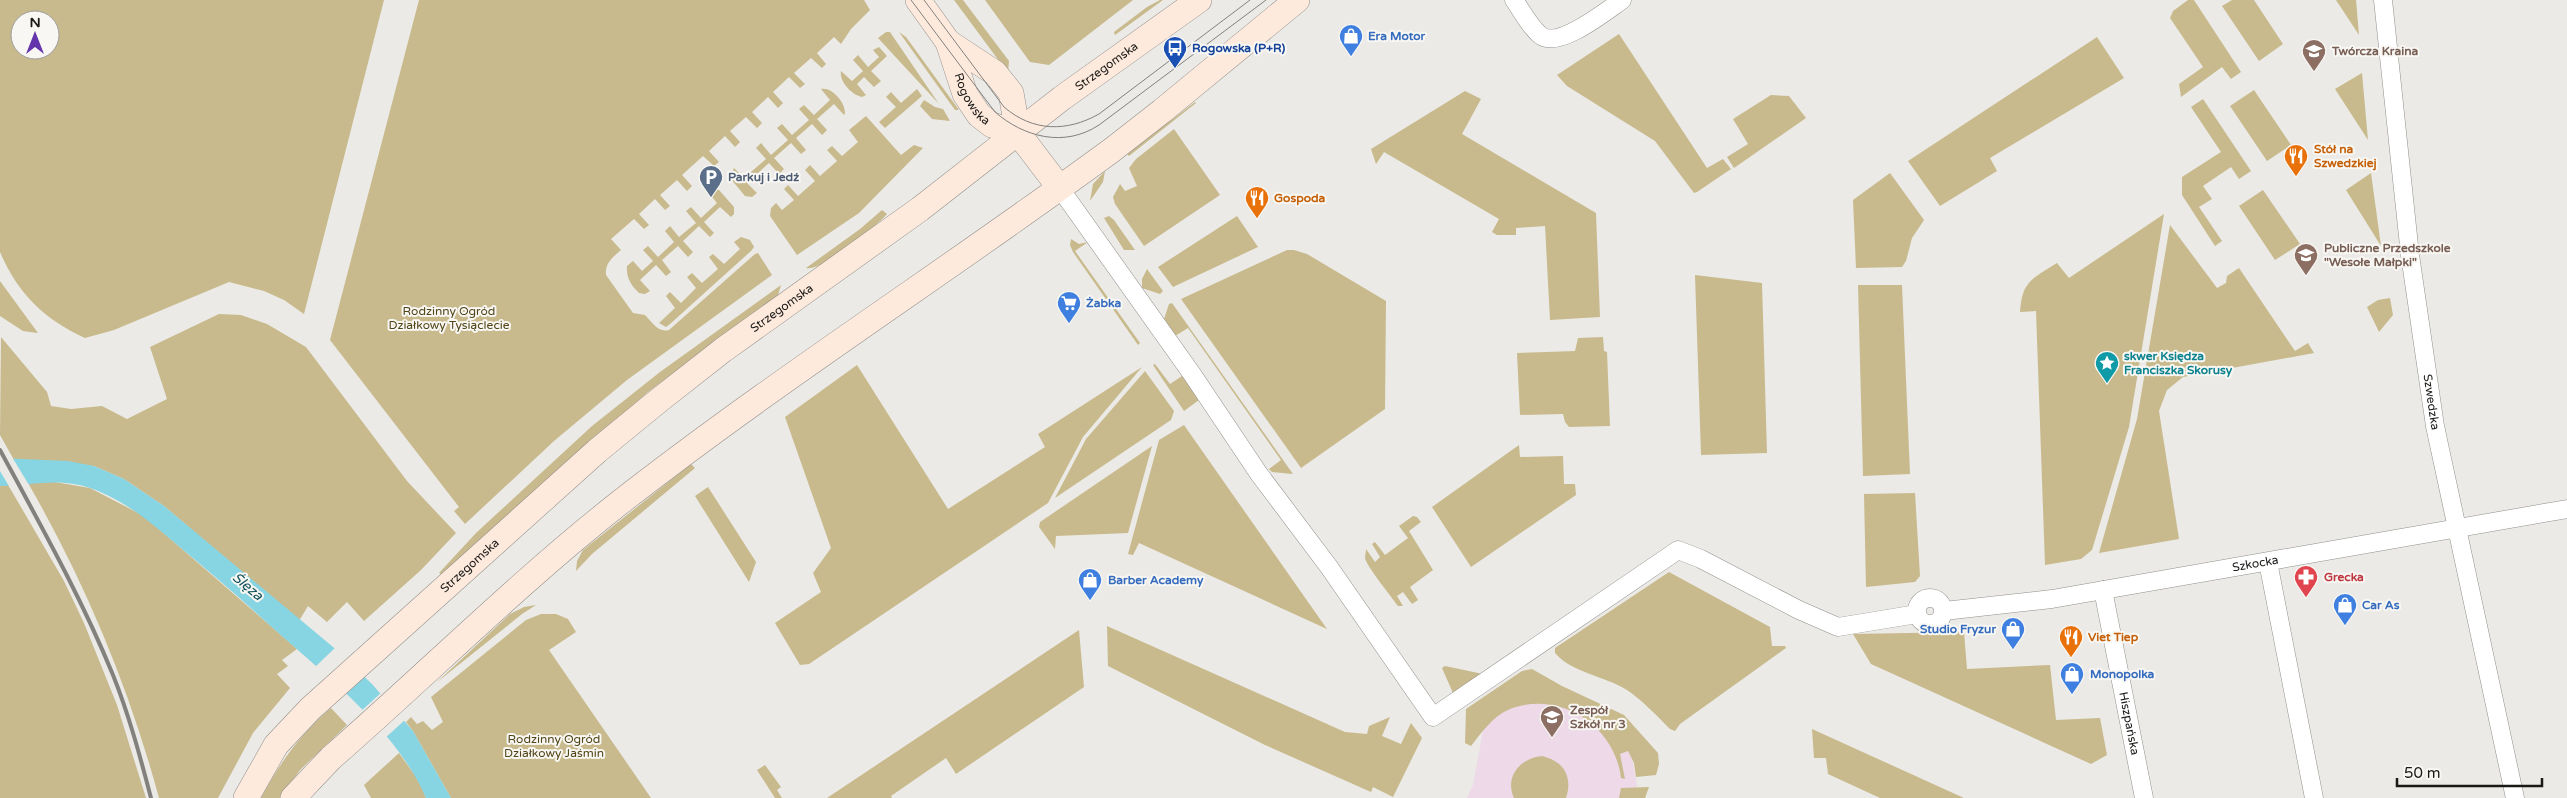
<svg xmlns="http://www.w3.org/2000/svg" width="2567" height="798" viewBox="0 0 2567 798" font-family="'Varela Round',sans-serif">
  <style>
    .education { fill: #edd9e8 }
    .green { fill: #c8ba8c; fill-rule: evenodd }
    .water { fill: #87d4e2 }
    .pier { fill: #ebeae6 }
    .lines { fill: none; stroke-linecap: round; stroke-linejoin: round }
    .street-casing { stroke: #918f8c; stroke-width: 19 }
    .secondary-casing { stroke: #918f8c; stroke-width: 26 }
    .street { stroke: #fff; stroke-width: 18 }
    .secondary { stroke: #feeadc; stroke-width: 25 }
    .tram { stroke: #82817e; stroke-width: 1 }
    .rail { stroke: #82817e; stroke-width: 4 }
    .labels { text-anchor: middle; stroke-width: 4; stroke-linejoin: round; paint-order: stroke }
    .shop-label { font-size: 12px; font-weight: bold; fill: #366cbe; stroke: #f8f7f3; text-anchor: start }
    .transit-label { font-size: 12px; font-weight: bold; fill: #164399; stroke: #f8f7f3; text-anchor: start }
    .education-label { font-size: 12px; font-weight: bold; fill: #785e54; stroke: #f8f7f3; text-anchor: start }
    .street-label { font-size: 12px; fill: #191917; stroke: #f8f7f3 }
    .food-label { font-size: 12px; font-weight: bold; fill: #c56008; stroke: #f8f7f3; text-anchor: start }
    .service-label { font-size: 12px; font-weight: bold; fill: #4e5e75; stroke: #f8f7f3; text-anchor: start }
    .park-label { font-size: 12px; fill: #514417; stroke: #f8f7f3 }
    .culture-label { font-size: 12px; font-weight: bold; fill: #0d838f; stroke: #f8f7f3; text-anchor: start }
    .health-label { font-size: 12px; font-weight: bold; fill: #be3a42; stroke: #f8f7f3; text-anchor: start }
    .water-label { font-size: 14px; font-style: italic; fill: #10535e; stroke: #f8f7f3 }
  </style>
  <rect width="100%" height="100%" fill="#ebeae6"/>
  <path class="education" d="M1488 703H1580L1631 754 1637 784 1634 798H1467L1473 785Z"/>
  <path class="green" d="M0 0H384L304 314 284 300 264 291 229 282 114 330 85 338C44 319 18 294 0 252ZM20 20H50V50H20Z
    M419 0H864L870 10 851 29 841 44 834 37 817 53 826 64 822 68 811 58 794 73 805 84 800 88 789 77 773 92 783 103 778 108 768 97 752 112 762 123 757 128 746 117 730 131 740 142 735 147 725 136 709 151 719 162 714 166 703 156 682 175 692 186 687 191 677 180 660 195 670 206 665 210 655 199 639 214 649 225 644 229 634 219 611 239 621 250C612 258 605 263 606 275L633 313 645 315C652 322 658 333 669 330L755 254 758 253 772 275 627 380 554 441 465 524 454 511 459 507 330 340Z
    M954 0H963L1009 61 1008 73Z
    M985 0H1133L1049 65 1030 62Z
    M1160 0H1163L1115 35 1114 32 1147 7Z
    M2188 0H2194L2241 72 2231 79 2222 67 2181 97 2179 84 2203 67 2170 18 2173 11Z
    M2232 0H2254L2283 44 2259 61 2222 6Z
    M2336 0H2356L2359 35Z
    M886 32H890L892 35 939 104 878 38Z
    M899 32 906 37 959 110H955Z
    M1619 34 1707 168 1723 159 1731 169 1697 192 1694 193 1655 141 1567 86 1557 75Z
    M2097 37 2124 78 1990 158 1997 171 1940 206 1908 161Z
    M879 47 887 56 871 71 881 81 874 87 864 77 857 84 866 95 862 97C852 95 839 82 841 71L852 81 863 71 853 60 858 55 868 67 879 57 873 50Z
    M2362 73 2368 140 2335 89Z
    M821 89C832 87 845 102 845 113L844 115 834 104 817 119 827 130 822 135 812 124 796 138 806 150 801 154 791 143 774 158 784 169 779 174 769 163 747 183 757 193 752 197 745 196 730 178 734 168 744 178 766 159 756 148 761 143 771 155 788 140 777 128 782 124 792 135 809 120 799 109 804 105 814 115 830 100Z
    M917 89 922 96 885 128 879 122 896 107 886 97 891 92 901 103Z
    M2254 90 2291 145 2267 161 2230 106Z
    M1465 91 1481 99 1462 134 1596 213 1600 317 1550 320 1545 226 1516 228V235H1497L1492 232 1499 219 1384 152 1376 164 1371 149Z
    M1771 95 1789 96 1806 118 1734 168 1727 157 1748 144 1733 119Z
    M2203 99 2251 171 2239 179 2231 167 2203 186 2212 199 2199 207 2222 241 2215 246 2182 195V177L2221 152 2191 107Z
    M924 100 935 107 943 109 950 121 932 119 920 106Z
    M1195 102 1196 103 1129 156 1127 154Z
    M866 116 901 155 914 145 923 148 859 213 797 255 770 216 771 208 776 203 782 210 794 200 784 189 788 185 798 196 815 181 805 170 810 165 820 176 837 161 827 150 832 146 842 156 858 142 849 130Z
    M1174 129 1220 195 1144 246 1115 204 1113 197 1120 184 1125 191 1137 186 1129 168 1136 159Z
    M1105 171 1103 182 1090 201 1093 184Z
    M1890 173 1924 220 1912 238 1906 261 1902 267 1856 268 1853 200Z
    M2371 173 2381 246 2346 190Z
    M712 189 719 190 734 207V214L731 217 720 207 704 222 714 233 710 237 699 226 683 241 693 252 688 257 678 246 662 260 671 272 666 276 656 265 640 280 650 291 645 294 639 293C631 285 626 278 627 266L633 261 642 271 653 261 643 250 648 246 658 257 674 242 665 231 670 226 679 237 696 223 686 211 691 207 701 218 717 203 708 192Z
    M2263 190 2300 244 2275 260 2239 206Z
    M882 210 887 214C877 226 820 273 806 268L860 229Z
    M2164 214 2129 427 2092 550 2081 559 2045 565 2036 311 2020 312C2022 281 2032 279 2057 263L2069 278Z
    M1109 216 1114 220 1135 250H1124L1104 218Z
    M1237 216 1258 247 1173 287 1158 267Z
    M2170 225 2217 288 2226 283 2227 276 2239 268 2295 351 2308 343 2314 353 2183 377 2167 390 2159 411 2179 539 2099 553 2137 419Z
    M741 237 750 240 754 247 751 251 670 324 666 327 659 323 675 308 666 296 670 292 681 303 696 288 687 277 692 273 702 283 718 269 709 257 713 254 724 264 740 249 734 242Z
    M1071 239 1079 244 1088 242 1075 251 1140 343 1138 345 1073 252 1070 245Z
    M1287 250H1294L1307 254 1386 301 1385 409 1301 468 1181 299Z
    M1147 269 1163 291 1160 294 1142 288V279Z
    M1695 275 1762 283 1767 453 1701 455Z
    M0 281 38 333 23 331 0 316Z
    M781 285 778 295 648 392 441 574 439 573 476 533 592 426 660 372Z
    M1858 285H1902L1910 474 1863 476Z
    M2390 298 2393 315 2379 332 2367 307 2378 300Z
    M1172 303 1293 474 1272 472 1269 469 1281 460 1188 328 1175 336 1164 319 1169 304Z
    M219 314 241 315 267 324 306 347 407 481 456 533 421 570 364 621 347 602 327 622 308 606 299 621 164 506 124 479 94 466 43 460H14L0 435 1 337 47 392 51 406 71 409 102 406 127 419 167 399 150 347Z
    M1603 337 1604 351 1607 352 1610 426 1569 427 1565 422 1563 414 1520 415 1517 353 1575 351 1578 338Z
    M1155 364 1170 384 1182 376 1199 400 1184 411 1153 365Z
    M857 365 948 509 1045 447 1038 434 1142 367 1083 437 1048 503 809 664 800 665 775 623 821 592 813 573 831 548 785 417Z
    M1145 371 1174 411 1171 420 1055 498 1086 439Z
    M1184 425 1327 629 1139 543 1133 555 1128 554 1159 440Z
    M1519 445 1520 457 1563 456 1564 484H1575L1576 495 1471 567 1432 507Z
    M1152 446 1128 533 1056 536 1055 549 1039 527 1040 522Z
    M691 464 695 468 592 554 576 571 577 561 583 550Z
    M0 471 64 581 84 623 117 705 146 798H0Z
    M49 481 90 488 144 516 297 649 282 660 288 666 277 674 290 688 253 733 218 798H159C129 687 85 582 28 483Z
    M708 487 756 562 749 582 695 496Z
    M1915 493 1920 576 1915 582 1866 587 1864 494Z
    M1413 516 1417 517 1421 522 1409 531 1433 570 1410 587 1418 600 1412 604 1403 592 1397 596 1403 606H1398C1391 596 1367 567 1365 558 1365 556 1366 551 1366 549L1375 562 1380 557 1372 544 1375 542 1385 555 1408 538 1399 526Z
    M1669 572 1770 627 1772 646H1785L1786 648 1680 724 1675 731 1670 729C1657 716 1642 700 1627 690 1605 676 1572 673 1555 653V648Z
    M536 605 522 614 436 683 510 614 524 607Z
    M541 614H556L568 619 576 632 549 650 651 798H451L413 731 406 722 411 717 417 724 423 721 432 730 443 722 431 697 526 620Z
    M1107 626 1345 732 1367 734 1369 726 1390 717 1382 736 1401 744 1411 723 1422 738 1393 797 1373 787 1371 792 1265 745 1108 666Z
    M1079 630 1084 687 956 774 946 758 891 796 892 798H827Z
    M1964 632 1967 669 2050 665 2056 720 2100 718 2107 755 2091 764 1871 664 1853 634Z
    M1445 666 1483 674 1453 693 1442 668Z
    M1532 669 1562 686 1624 715 1658 753 1659 764 1656 775 1636 777 1634 763 1628 751 1620 754 1625 779 1621 778C1615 726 1560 690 1510 709 1493 716 1482 732 1471 746L1465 743 1466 709 1522 671Z
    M331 708 347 725 300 770 280 798H261C279 764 301 733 331 708Z
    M1812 729 1964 798H1880L1828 774 1826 758H1814Z
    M399 753 419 781 426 798H371L364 785Z
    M1542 756C1564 761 1573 777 1566 798H1514C1504 776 1521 758 1542 756Z
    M765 765 781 787 777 790 782 798H775L757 770Z
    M1649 787 1645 798H1619L1621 788Z"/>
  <path class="water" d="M0 458 68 461 94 466 124 479 164 506 333 647 372 684 413 731 451 798H426C396 728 320 671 264 620 239 597 213 575 187 553 157 528 128 501 90 488 56 477 33 486 0 486Z"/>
  <path class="pier" d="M0 456 12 457 29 485 10 488 0 471Z
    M336 647 366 675 344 696 315 667Z
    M382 692 406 719 384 739 360 712Z"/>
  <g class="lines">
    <g class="street-casing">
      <g id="street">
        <path d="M1514 0C1522 11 1529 26 1540 35 1558 50 1606 11 1622 0"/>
        <path id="s1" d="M2383 0 2410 255 2435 426 2515 798"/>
        <path d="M1059 187 1192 374 1259 474 1329 567 1433 717 1678 550 1701 559 1799 610 1838 627 1917 614"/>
        <path d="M2268 562 2314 798"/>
        <path id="s2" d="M2103 590 2144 798"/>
        <circle cx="1930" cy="611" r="13"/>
        <path id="s3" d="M1944 611 2052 599 2567 509"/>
      </g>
    </g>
    <g class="secondary-casing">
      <g id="secondary">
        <path id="s4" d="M918 0 948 42 965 94 979 115 992 125 1018 133"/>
        <path d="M948 42 995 73 1011 93 1018 133 1059 187"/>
        <path id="s5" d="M246 798 276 745 310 709 597 451 658 401 723 350 920 209 1062 98 1199 0"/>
        <path d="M293 798 331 758C427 674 518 583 618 504 778 379 949 270 1112 150L1162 111 1297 0"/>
      </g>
    </g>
    <use href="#street" class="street"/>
    <use href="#secondary" class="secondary"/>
    <path class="tram" d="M911 0 995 112C1024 137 1064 148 1099 125L1266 0
      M924 0 1004 107C1033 132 1067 132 1099 114L1250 0"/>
    <path class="rail" d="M0 450C40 524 81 597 113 675 129 715 140 756 151 798"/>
  </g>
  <defs>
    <g id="shop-pin" transform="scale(1.25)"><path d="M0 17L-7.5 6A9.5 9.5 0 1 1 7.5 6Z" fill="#3f7fe0" stroke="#f8f7f3"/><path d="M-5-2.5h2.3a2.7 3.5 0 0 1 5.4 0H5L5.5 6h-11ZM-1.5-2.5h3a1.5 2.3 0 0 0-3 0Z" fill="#fff"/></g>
    <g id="bus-pin" transform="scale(1.25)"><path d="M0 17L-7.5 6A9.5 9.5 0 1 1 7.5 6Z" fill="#1a4fb4" stroke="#f8f7f3"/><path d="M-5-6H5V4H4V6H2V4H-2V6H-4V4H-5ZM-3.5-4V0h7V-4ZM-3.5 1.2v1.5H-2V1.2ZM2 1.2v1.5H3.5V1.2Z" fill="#fff"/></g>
    <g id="school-pin" transform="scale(1.25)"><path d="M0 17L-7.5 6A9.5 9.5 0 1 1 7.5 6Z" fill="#8d6e63" stroke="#f8f7f3"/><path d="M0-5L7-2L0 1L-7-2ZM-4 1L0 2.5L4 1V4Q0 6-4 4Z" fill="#fff"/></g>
    <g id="restaurant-pin" transform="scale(1.25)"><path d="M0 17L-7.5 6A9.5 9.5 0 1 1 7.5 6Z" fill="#e8710a" stroke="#f8f7f3"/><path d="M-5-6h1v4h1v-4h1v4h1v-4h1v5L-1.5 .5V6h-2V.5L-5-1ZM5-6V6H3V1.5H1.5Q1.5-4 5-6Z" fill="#fff"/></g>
    <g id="parking-pin" transform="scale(1.25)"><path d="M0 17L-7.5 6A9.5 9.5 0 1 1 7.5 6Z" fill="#5c6f8a" stroke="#f8f7f3"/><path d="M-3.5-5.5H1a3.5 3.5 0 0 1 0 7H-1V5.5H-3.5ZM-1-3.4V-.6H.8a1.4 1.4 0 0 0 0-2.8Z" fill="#fff"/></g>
    <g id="supermarket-pin" transform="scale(1.25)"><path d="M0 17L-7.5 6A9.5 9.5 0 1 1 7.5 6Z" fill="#3f7fe0" stroke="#f8f7f3"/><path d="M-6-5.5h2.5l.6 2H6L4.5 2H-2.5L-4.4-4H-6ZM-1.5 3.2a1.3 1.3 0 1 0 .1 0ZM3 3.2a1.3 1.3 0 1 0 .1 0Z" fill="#fff"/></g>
    <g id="sight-pin" transform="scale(1.25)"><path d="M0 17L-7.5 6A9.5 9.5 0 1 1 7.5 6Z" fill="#0f9aa8" stroke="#f8f7f3"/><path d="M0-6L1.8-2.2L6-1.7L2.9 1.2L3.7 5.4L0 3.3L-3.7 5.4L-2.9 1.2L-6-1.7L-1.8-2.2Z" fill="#fff"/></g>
    <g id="pharmacy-pin" transform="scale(1.25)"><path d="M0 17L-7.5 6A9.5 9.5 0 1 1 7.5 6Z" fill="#e0444e" stroke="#f8f7f3"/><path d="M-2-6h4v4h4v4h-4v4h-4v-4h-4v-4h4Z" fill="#fff"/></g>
  </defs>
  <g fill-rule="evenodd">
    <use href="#shop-pin" x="1351" y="36"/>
    <use href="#bus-pin" x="1175" y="48"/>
    <use href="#school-pin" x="2314" y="51"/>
    <use href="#restaurant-pin" x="2296" y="156"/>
    <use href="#parking-pin" x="711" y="177"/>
    <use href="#restaurant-pin" x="1257" y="198"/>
    <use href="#school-pin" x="2306" y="255"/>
    <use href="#supermarket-pin" x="1069" y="303"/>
    <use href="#sight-pin" x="2107" y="363"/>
    <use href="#pharmacy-pin" x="2306" y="577"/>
    <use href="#shop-pin" x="1090" y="580"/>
    <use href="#shop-pin" x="2345" y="605"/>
    <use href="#shop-pin" x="2013" y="629"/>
    <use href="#restaurant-pin" x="2071" y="637"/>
    <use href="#shop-pin" x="2072" y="674"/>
    <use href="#school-pin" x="1552" y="717"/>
  </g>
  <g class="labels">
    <g class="shop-label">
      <text x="1368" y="40">Era Motor</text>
      <text x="1086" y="307">Żabka</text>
      <text x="1108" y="584">Barber Academy</text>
      <text x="2362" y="609">Car As</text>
      <text x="1996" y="633" text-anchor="end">Studio Fryzur</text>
      <text x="2090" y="678">Monopolka</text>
    </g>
    <g class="transit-label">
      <text x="1192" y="52">Rogowska (P+R)</text>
    </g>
    <g class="education-label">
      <text x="2332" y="55">Twórcza Kraina</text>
      <text x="2324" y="252">Publiczne Przedszkole<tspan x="2324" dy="14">"Wesołe Małpki"</tspan></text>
      <text x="1570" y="714">Zespół<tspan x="1570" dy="14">Szkół nr 3</tspan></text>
    </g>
    <g class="street-label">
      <text dy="4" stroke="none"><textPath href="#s5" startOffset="1135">Strzegomska</textPath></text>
      <text dy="4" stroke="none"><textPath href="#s4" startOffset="114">Rogowska</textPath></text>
      <text dy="4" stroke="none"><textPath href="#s5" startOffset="730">Strzegomska</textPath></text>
      <text dy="4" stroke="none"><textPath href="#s1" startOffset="405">Szwedzka</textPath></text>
      <text dy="4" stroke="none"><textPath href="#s3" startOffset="315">Szkocka</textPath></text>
      <text dy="4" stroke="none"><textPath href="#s5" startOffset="325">Strzegomska</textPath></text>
      <text dy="4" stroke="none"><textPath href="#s2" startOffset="136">Hiszpańska</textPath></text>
    </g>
    <g class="food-label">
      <text x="2314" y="153">Stół na<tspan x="2314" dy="14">Szwedzkiej</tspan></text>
      <text x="1274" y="202">Gospoda</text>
      <text x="2088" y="641">Viet Tiep</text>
    </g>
    <g class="service-label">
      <text x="728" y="181">Parkuj i Jedź</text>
    </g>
    <g class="park-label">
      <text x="449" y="315">Rodzinny Ogród<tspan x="449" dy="14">Działkowy Tysiąclecie</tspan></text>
      <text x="554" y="743">Rodzinny Ogród<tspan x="554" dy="14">Działkowy Jaśmin</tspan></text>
    </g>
    <g class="culture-label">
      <text x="2124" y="360">skwer Księdza<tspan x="2124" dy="14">Franciszka Skorusy</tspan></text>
    </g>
    <g class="health-label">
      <text x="2324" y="581">Grecka</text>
    </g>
    <g class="water-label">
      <text transform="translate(248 586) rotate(40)" y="5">Ślęza</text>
    </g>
  </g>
  <g transform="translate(35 35)"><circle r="24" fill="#f8f7f3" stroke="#9f9e9b"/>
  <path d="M0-4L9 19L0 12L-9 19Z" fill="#6334ab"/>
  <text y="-8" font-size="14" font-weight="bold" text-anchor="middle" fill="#191917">N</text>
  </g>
  <path d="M2397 778v8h145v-8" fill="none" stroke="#191917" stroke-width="2.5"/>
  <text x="2404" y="778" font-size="15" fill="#191917" stroke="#f8f7f3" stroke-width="4" paint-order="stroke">50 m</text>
</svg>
